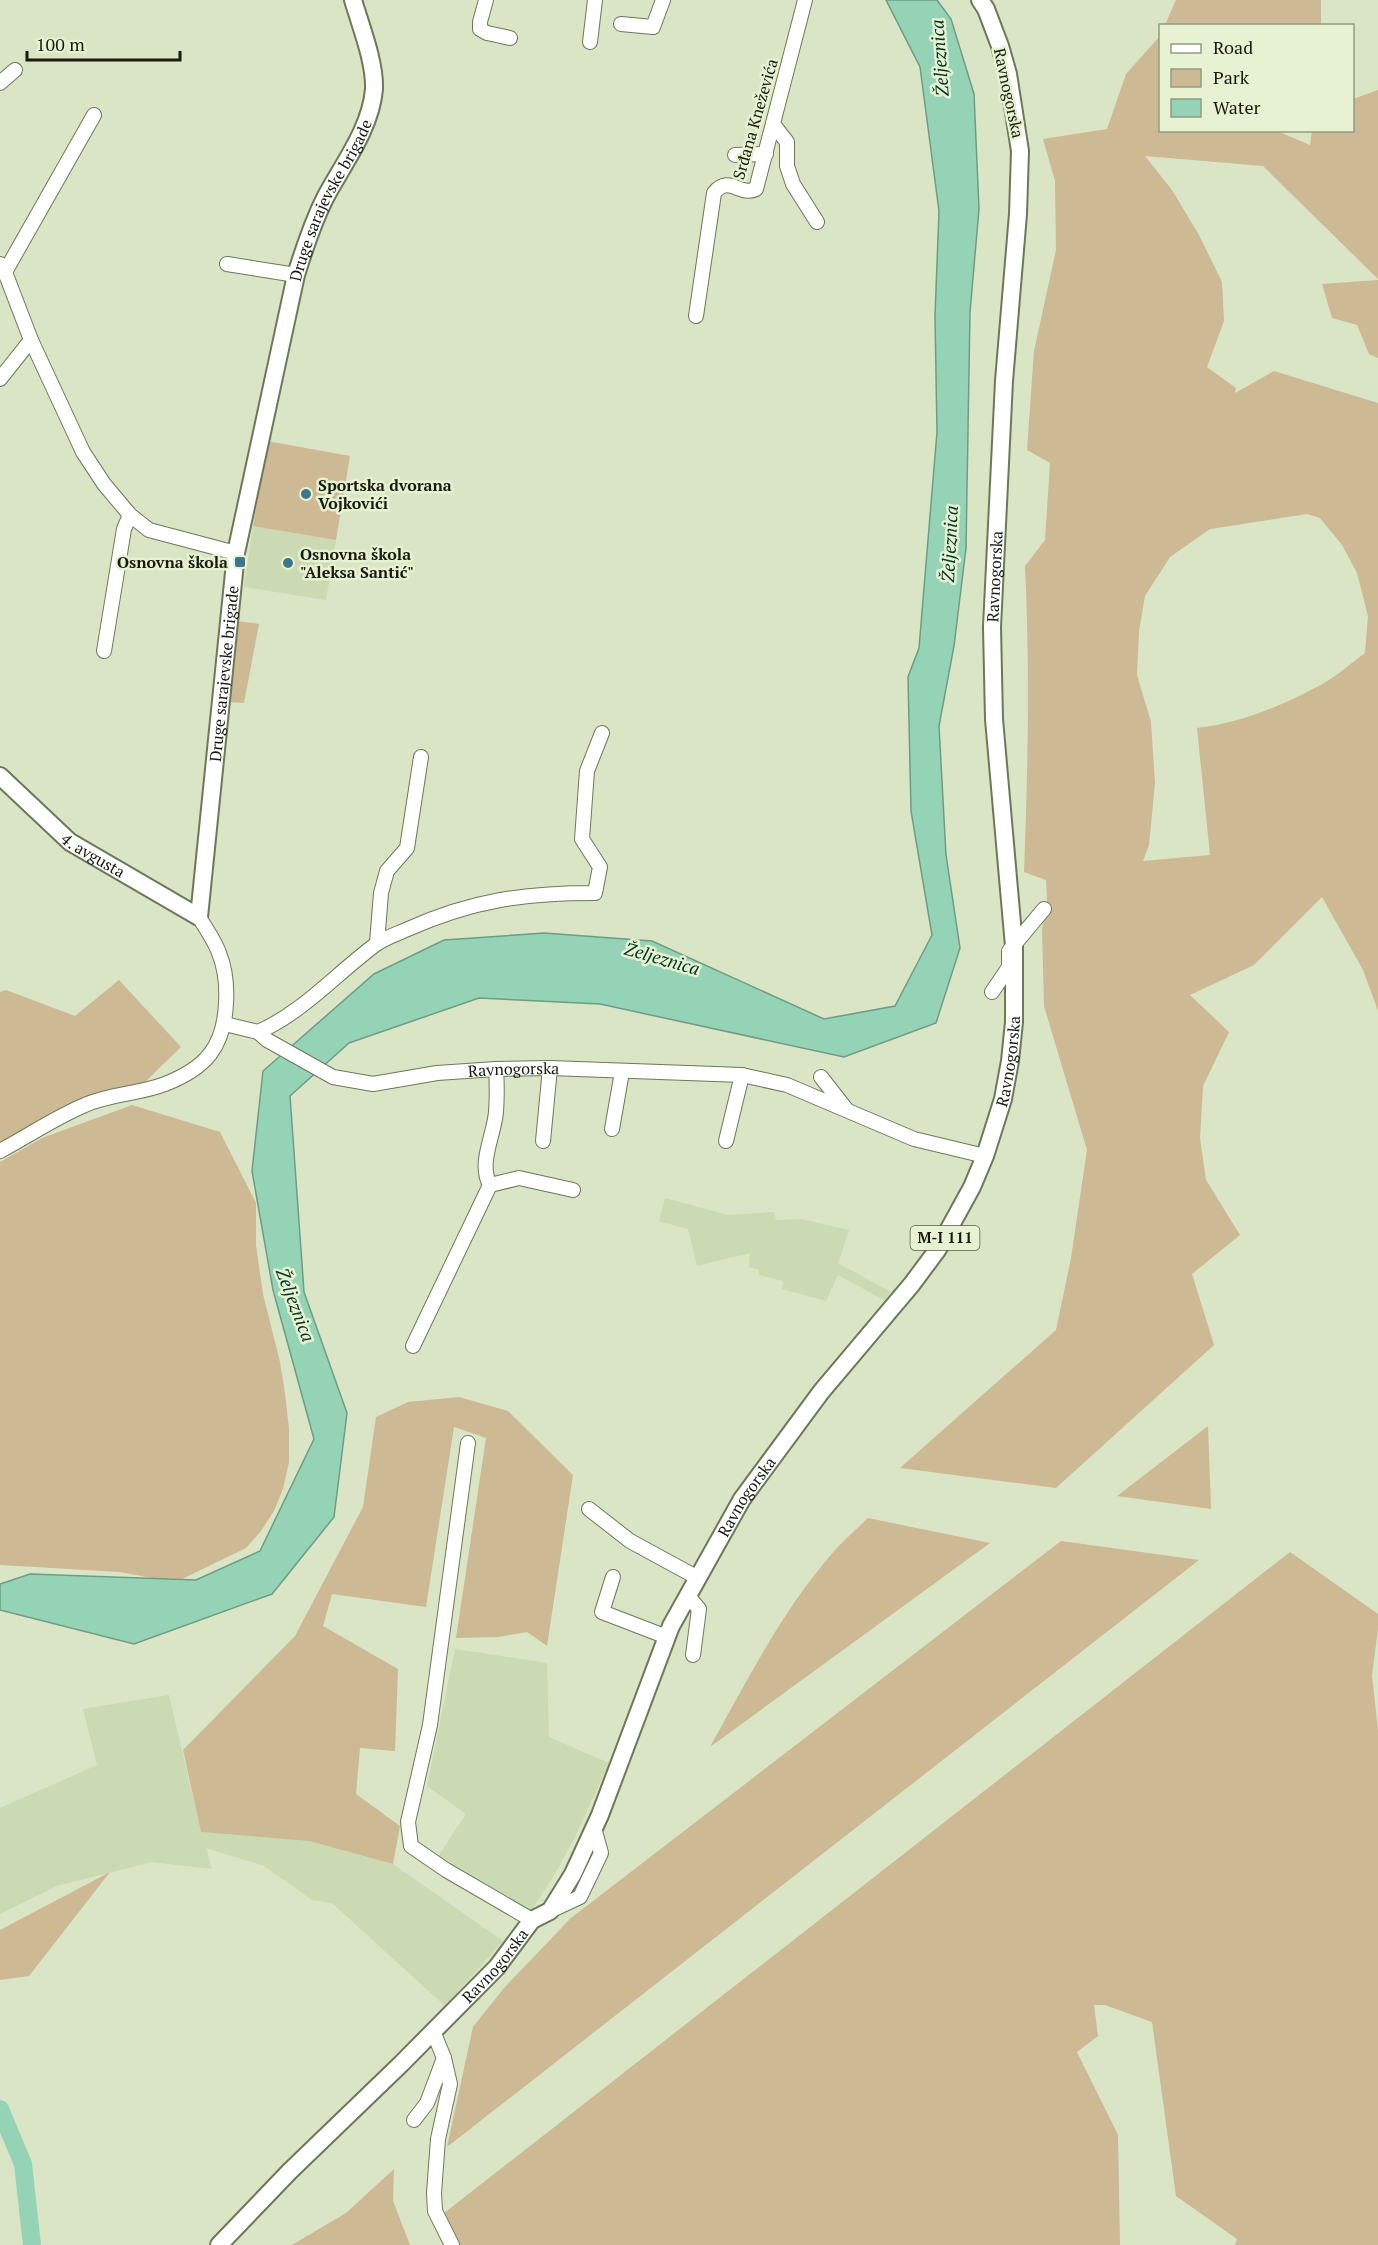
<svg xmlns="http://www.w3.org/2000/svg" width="1378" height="2245" viewBox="0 0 1378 2245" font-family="'PT Serif',serif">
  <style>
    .built { fill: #cbdab2 }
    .green { fill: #cdb994; fill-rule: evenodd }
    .water { fill: #95d3b6; stroke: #6f9c84; stroke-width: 1.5 }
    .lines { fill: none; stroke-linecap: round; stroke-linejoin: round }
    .river { stroke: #95d3b6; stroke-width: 18 }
    .minor-casing { stroke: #6d785a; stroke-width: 16 }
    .major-casing { stroke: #6d785a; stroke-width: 20 }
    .minor { stroke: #fff; stroke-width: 14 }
    .major { stroke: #fff; stroke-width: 16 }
    .poi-dot { fill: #3b788f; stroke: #e6f2d1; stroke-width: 2 }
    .labels { text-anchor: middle; stroke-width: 5; stroke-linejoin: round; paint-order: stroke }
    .shield { fill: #e6f2d1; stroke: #555c49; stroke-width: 1.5 }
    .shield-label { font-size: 15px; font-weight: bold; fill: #171b0f }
    .street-label { font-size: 16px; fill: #171b0f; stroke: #e6f2d1 }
    .poi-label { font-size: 16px; font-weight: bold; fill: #171b0f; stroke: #e6f2d1; text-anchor: start }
    .water-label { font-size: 18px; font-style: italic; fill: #003422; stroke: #e6f2d1 }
  </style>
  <rect width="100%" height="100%" fill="#d9e5c4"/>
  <path class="built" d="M253 526 336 540 326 600 244 587Z
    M665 1198 728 1215 774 1212 776 1220 801 1219 849 1230 838 1263 891 1292 884 1300 838 1275 826 1301 782 1289 783 1281 759 1275V1270L749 1267 750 1253 697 1266 688 1229 659 1221Z
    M455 1649 547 1663 549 1737 609 1763 575 1837 556 1872 529 1914 439 1855 466 1814 427 1786Z
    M169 1695 201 1832 309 1841 393 1864 503 1941 445 2006 332 1903 312 1900 264 1866 206 1848 212 1869 152 1862 57 1886 0 1914V1808L97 1765 83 1709Z"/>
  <path class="green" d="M1176 0H1321V25H1165Z
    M1160 36V130L1277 131 1310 145 1312 131 1352 130 1353 99 1378 90V279L1263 166 1145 156 1172 190 1199 235 1222 282 1224 321 1207 367 1236 388 1235 393 1274 371 1378 403V1011L1363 970 1322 897 1254 965 1190 995 1229 1032 1203 1086 1200 1138 1206 1180 1240 1235 1192 1274 1214 1345 1056 1488 900 1468 1056 1330 1071 1258 1087 1150 1044 1006 1042 930 1047 900 1046 880 1024 872C1028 770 1030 668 1025 566L1045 540 1050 463 1027 450 1034 351 1056 250 1055 181 1043 139 1107 129 1126 74ZM1307 514 1320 518 1342 545 1357 573 1368 616 1365 653C1349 665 1333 679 1315 688 1279 707 1237 724 1197 728L1210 855 1143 861 1149 845 1155 783 1151 722 1137 675 1139 631 1145 596 1170 557 1210 529Z
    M1378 280V358L1369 354 1357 325 1332 318 1322 284Z
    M267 441 350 456 336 540 253 526Z
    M237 621 259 624 244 703 227 702Z
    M119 980 181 1047 142 1085 0 1147V992L6 990 75 1016Z
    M132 1105 220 1132 256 1203V1246L263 1294 280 1362 285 1393 289 1429V1462L283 1489 274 1511 261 1531 246 1548 182 1579 152 1578 120 1572 0 1565V1162L42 1138Z
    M459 1397 508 1411 573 1475 547 1646 527 1632 498 1637 456 1638 486 1438 454 1427 426 1607 332 1594 323 1626 398 1669 395 1751 360 1748 356 1794 400 1826 393 1864 309 1841 201 1832 183 1750 295 1636 363 1507 376 1417 408 1402Z
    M1208 1426 1211 1509 1117 1496Z
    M868 1518 990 1543 710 1747C748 1679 783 1609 835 1550 845 1539 857 1529 868 1518Z
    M1061 1541 1199 1560 447 2147 473 2027 504 1988 571 1918Z
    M1290 1552 1378 1614V1630L1372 1675 1378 1730V2245H1235L1237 2239 1176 2196 1152 2022 1105 2005H1094L1098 2036 1077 2052 1118 2135 1120 2245H443L434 2221Z
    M110 1872 29 1976 0 1980V1930Z
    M394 2169 393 2201 410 2245H292L346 2213Z"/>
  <path class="water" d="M886 0H937L951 19 974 94 979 209 970 312 966 548 954 646 939 726 946 855 960 948 936 1023 844 1057 600 1004 479 998 349 1043 290 1096 304 1292 347 1413 334 1517 272 1594 134 1644 0 1610V1584L30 1574 196 1580 260 1551 314 1439 273 1290 252 1171 263 1071 374 974 444 940 544 933 652 941 824 1019 895 1006 932 935 911 811 908 677 919 648 937 432 935 316 939 211 920 67Z"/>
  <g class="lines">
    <path class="river" d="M0 2109 23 2164 32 2245"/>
    <g class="minor-casing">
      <g id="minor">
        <path d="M486 0 480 22V29L487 33 510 38"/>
        <path d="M621 24 653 27 663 0"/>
        <path d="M590 42 595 0"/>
        <path d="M0 83 15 70"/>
        <path d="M773 124 787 142V166L793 184 817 222"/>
        <path d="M735 155 766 154"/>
        <path d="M0 264 5 272 31 340 83 452 104 484 130 515 149 530 236 553"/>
        <path d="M227 264 296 275"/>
        <path d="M5 272 94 115"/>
        <path d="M696 316 714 193C729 174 740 197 756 189L805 0"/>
        <path d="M0 379 31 340"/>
        <path d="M104 651 124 529 130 515"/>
        <path d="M377 943 381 893 387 871 407 848 421 757"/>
        <path d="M992 992 1009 967V951L1044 909"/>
        <path id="s1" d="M225 1024 258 1032 267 1040 333 1077 373 1084 437 1073 496 1069 550 1068 742 1075 787 1085 914 1139 985 1156"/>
        <path d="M258 1032C302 1013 336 974 375 945 384 938 397 934 408 929 473 900 525 893 595 893L600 867 582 839 587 771 602 733"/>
        <path d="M821 1077 846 1109"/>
        <path d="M612 1129 622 1072"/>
        <path d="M543 1141 550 1068"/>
        <path d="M726 1141 742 1075"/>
        <path d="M0 1151C28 1136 56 1117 85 1105 110 1094 139 1094 165 1084 206 1068 224 1047 226 1003 227 987 225 968 219 953 215 941 206 929 199 917"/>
        <path d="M490 1185 519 1178 573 1190"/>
        <path d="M413 1346 490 1185C478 1163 494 1136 496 1112 497 1098 497 1084 496 1069"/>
        <path d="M468 1443 430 1725 408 1822 411 1846 446 1870 532 1920"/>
        <path d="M589 1509 630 1541 698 1578"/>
        <path d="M613 1577 602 1612 667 1637"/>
        <path d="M688 1596 699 1609 693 1655"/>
        <path d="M550 1911 580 1897 601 1853 594 1828"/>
        <path d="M433 2031 444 2058 450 2084 438 2139 434 2193 435 2211 452 2245"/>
        <path d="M414 2120 427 2103 444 2058"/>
      </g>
    </g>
    <g class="major-casing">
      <g id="major">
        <path id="s2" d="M0 776 70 842 199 917 236 553 296 275C304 249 313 222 325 198 343 164 371 128 374 89 375 62 361 27 353 0"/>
        <path id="s3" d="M219 2245 290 2171 401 2064 497 1967 532 1920 550 1911 573 1874 600 1815 671 1626 742 1499 821 1392 912 1284 938 1249 972 1187 985 1156 1003 1099 1010 1061 1014 1022V946L994 719 992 627 1004 381 1018 214 1020 151 1008 74 1000 46 986 9 980 0"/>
      </g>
    </g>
    <use href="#minor" class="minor"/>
    <use href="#major" class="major"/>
  </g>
  <g class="poi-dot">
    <circle cx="306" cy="494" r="6"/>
    <rect x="234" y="556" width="12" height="12" rx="3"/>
    <circle cx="288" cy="563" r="6"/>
  </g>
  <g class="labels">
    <rect class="shield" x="910.5" y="1226" width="69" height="24" rx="4.5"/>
    <g class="shield-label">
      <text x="945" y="1243">M-I 111</text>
    </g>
    <g class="street-label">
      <text transform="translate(1009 93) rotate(78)" y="6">Ravnogorska</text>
      <text transform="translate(755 119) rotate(-74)" y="6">Srđana Kneževića</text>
      <text dy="6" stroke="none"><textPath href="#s2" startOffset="978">Druge sarajevske brigade</textPath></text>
      <text dy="6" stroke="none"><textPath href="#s3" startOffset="1934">Ravnogorska</textPath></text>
      <text dy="6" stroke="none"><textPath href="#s2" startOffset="490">Druge sarajevske brigade</textPath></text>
      <text dy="6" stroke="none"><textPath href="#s2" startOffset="123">4. avgusta</textPath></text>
      <text dy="6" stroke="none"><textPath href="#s3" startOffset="1448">Ravnogorska</textPath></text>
      <text dy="6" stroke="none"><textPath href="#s1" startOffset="304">Ravnogorska</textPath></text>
      <text dy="6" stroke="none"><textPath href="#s3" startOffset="932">Ravnogorska</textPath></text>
      <text dy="6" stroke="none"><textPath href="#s3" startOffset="393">Ravnogorska</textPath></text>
    </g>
    <g class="poi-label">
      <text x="318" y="491">Sportska dvorana<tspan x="318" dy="18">Vojkovići</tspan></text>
      <text x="300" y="560">Osnovna škola<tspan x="300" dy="18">"Aleksa Santić"</tspan></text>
      <text x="228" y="568" text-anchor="end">Osnovna škola</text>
    </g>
    <g class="water-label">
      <text transform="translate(940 58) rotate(-94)" y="6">Željeznica</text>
      <text transform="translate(950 544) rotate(-87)" y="6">Željeznica</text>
      <text transform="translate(662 959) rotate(16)" y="6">Željeznica</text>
      <text transform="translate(295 1305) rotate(69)" y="6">Željeznica</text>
    </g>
  </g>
  <rect x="1159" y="24" width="195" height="108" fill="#e6f2d1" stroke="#939c83" stroke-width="1.5"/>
  <rect x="1171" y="44" width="30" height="9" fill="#ffffff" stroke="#939c83" stroke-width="1.5"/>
  <text x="1213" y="54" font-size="18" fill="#171b0f">Road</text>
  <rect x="1171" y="69" width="30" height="18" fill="#cdb994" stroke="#939c83" stroke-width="1.5"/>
  <text x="1213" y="84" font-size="18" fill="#171b0f">Park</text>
  <rect x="1171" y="99" width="30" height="18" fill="#95d3b6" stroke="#939c83" stroke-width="1.5"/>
  <text x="1213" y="114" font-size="18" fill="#171b0f">Water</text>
  <path d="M27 51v9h153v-9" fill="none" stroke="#171b0f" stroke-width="3"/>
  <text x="36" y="51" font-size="18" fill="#171b0f" stroke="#e6f2d1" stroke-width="4.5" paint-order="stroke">100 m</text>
</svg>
